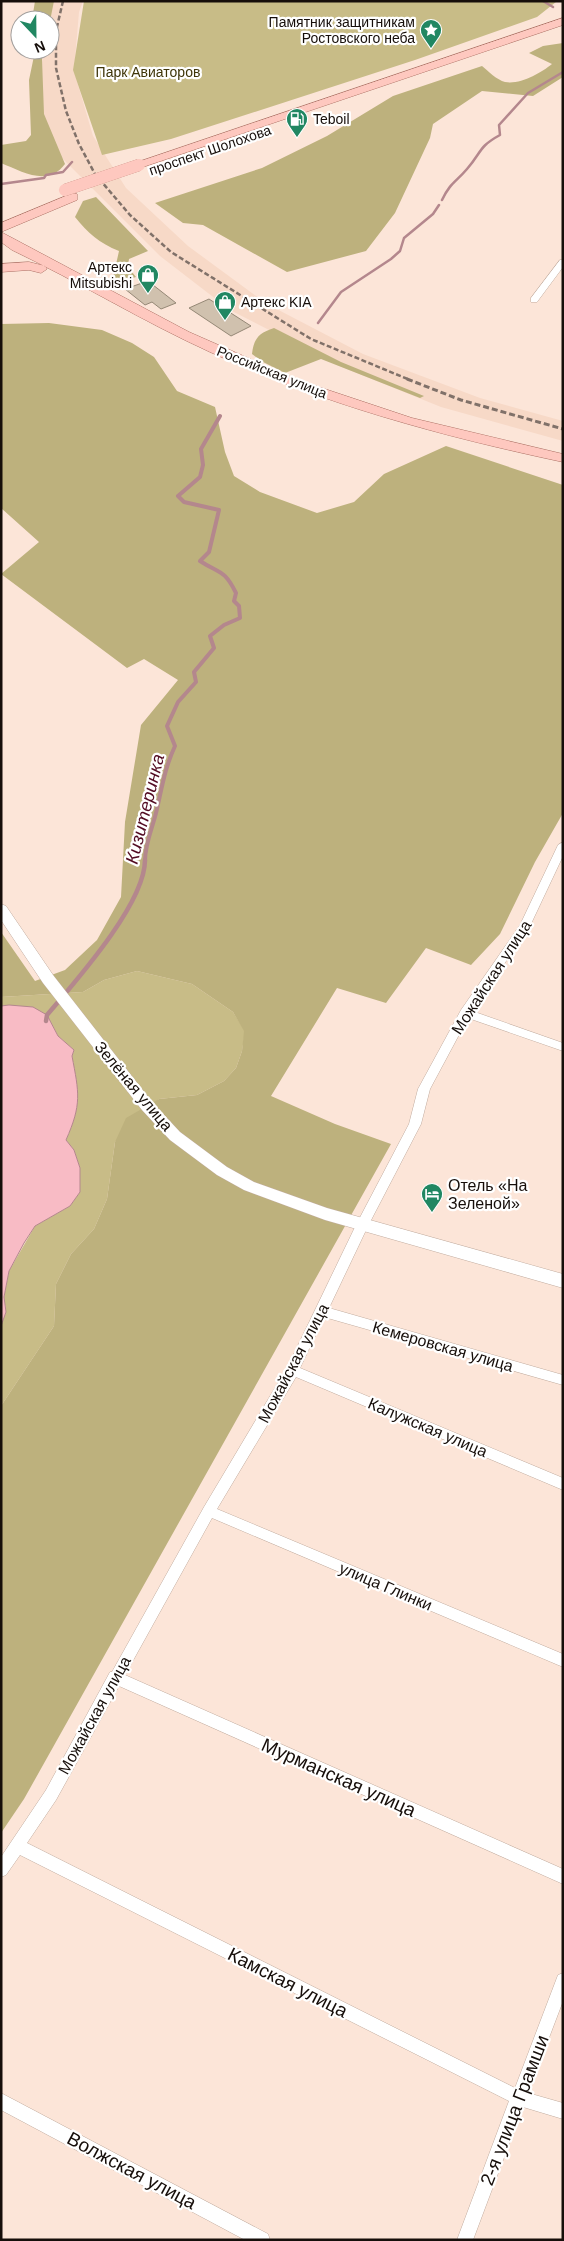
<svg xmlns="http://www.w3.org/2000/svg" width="564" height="2241" viewBox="0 0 564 2241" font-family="Arial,sans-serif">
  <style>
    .built { fill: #f7d9c7 }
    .green { fill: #c8bc87 }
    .forest { fill: #bdb17d }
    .water { fill: #f8bbc5; stroke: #b4878d }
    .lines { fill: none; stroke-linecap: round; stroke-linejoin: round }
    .stream-far2 { stroke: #b4878d; stroke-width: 2.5 }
    .stream-far1 { stroke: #b4878d; stroke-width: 4 }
    .stream { stroke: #b4878d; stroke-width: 4.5 }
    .building { fill: #d0c1ae; stroke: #958876 }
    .minor-casing { stroke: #c1ac9f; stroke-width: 1 }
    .tertiary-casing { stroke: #c1ac9f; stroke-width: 1 }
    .primary-casing { stroke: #ac7064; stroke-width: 1 }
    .minor { fill: #fff; fill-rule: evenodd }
    .tertiary { fill: #fff; fill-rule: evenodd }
    .primary { fill: #fec8bf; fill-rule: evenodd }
    .rail-far1 { stroke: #807169; stroke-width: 2.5; stroke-dasharray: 5 2.5; stroke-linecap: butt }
    .rail { stroke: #807169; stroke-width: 3; stroke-dasharray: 6 3; stroke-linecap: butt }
    .primary-bridge-casing { stroke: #ac7064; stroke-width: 12; stroke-linecap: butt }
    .primary-bridge { stroke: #fec8bf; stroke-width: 12 }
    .labels { text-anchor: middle; stroke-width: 4.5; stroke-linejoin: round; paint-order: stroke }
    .far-poi-label { font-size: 14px; fill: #160e0a; stroke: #fff; text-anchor: end }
    .far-park-label { font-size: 14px; fill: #3f3509; stroke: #fff }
    .far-street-label { font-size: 14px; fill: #160e0a; stroke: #fff }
    .street-label { font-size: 16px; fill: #160e0a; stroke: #fff }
    .poi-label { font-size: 16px; fill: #160e0a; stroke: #fff; text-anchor: start }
    .water-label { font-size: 18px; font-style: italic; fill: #520b22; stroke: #fff }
    .near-street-label { font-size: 19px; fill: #160e0a; stroke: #fff }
  </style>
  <rect width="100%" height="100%" fill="#fce5d8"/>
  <path class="built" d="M53 1H83L79 12 74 71 93 136 126 188 188 246 267 304 363 354 480 398 563 421V441L441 407 337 365 230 310 160 256 42 138 40 75 44 50H50V20Z"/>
  <path class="green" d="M84 1H563L556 2 537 17 415 60 171 139 102 155 73 70Z
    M137 971 192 984 233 1012 245 1031 242 1051 236 1068 224 1081 197 1095 159 1099 115 1142 107 1199 94 1229 71 1254 56 1284 54 1326 1 1406V1326L6 1312 4 1297 9 1271 35 1226 70 1206 80 1192V1168L74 1150 66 1140C82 1104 78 1093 72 1056L74 1050 58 1036 47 1015 9 1005 1 1006V997L83 992 104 980Z"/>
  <path class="forest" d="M35 1H54L50 21 32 20Z
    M563 43V77L533 96 482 91 433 124 430 138 395 213 366 251 287 272 203 225 183 223 155 203 262 168 327 136 393 96 482 66C488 71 497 80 505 82 520 85 541 73 552 64L529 53 543 46Z
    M26 50H44L42 59 44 114 65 164C48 187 23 172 1 163V145L26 141 31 135 29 80 34 56 25 53Z
    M96 197 148 251 129 259 128 267 136 277 124 281 113 278 119 251C99 243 88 233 75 217L83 201Z
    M49 323 102 330 132 343 154 357 177 391 215 407 225 452 234 476 260 492 317 513 354 502 384 474 446 446 563 485V813L535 862 500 934 471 965 426 948 386 1003 337 988 271 1096 335 1124 391 1144 24 1799 1 1833V1406L54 1326 56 1284 71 1254 94 1229 107 1199 115 1142 126 1118 159 1099 197 1095 224 1081 236 1068 242 1051 244 1031 233 1012 192 984 137 971 104 980 83 992 1 997V932L35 981 65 970 97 940 121 897 125 822 141 725 178 680 144 659 127 668 1 574 39 542 1 508V324Z
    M274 328 341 362 424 396 420 398 321 359 285 373 261 361 252 354C254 338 259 333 274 328Z"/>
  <path class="water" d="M9 1005 33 1007 47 1015 58 1036 74 1050 72 1056C79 1093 82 1104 66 1140L74 1150 80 1168V1192L70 1206 35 1226 24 1243 9 1271 4 1297 6 1312 1 1326V1006Z"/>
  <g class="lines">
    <path class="stream-far2" d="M543 1 553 7
      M1 184 44 178 46 175 63 172 72 162
      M442 200C450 183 456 182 467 169 482 152 478 147 500 135L499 125 528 93 563 72
      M318 323 341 292 391 259 400 251 404 238 433 214 439 205"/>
    <path class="stream-far1" d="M145 861C145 844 152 829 156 813 162 788 164 770 175 746L167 726 178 702 196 682 194 672 214 648 210 636 224 625 240 618 239 606 234 601 236 593C224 569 220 574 200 561L209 552 219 510 184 502 178 496 200 477 203 465 201 449 220 416"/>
    <path class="stream" d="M46 1021 47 1015C75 982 145 904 145 860"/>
  </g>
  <path class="building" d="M148 281 176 303 161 309 152 302 145 305 125 289Z
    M209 299 251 326 231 336 189 308Z"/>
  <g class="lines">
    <g class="minor-casing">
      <path id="minor" d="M560 260H563V267L537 302H531V298Z
        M563 842V856L530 926 472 1011 563 1043V1051L468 1018 430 1089 421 1124 368 1226 329 1308 563 1375V1385L324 1317 300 1368 563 1478V1490L296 1377 217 1509 563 1654V1667L212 1518 125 1675 563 1869V1884L119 1686 56 1800 27 1843 515 2088 558 1975 563 1973V2001L528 2093 563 2103V2119L523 2107 473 2240H457L509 2101 20 1855 6 1875 1 1877V1857L46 1790 110 1672H112L204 1507 288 1366 356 1225 409 1124 418 1089 461 1010 520 925 558 845Z
        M1 2093 268 2234 270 2240H245L1 2110Z"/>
    </g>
    <g class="tertiary-casing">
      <path id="tertiary" d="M1 904 6 906 53 975 152 1102 180 1132 227 1167 254 1182 327 1208 563 1274V1288L325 1220 244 1190 217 1175 170 1140 142 1110 43 983 1 920Z"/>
    </g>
    <g class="primary-casing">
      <path id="primary" d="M563 18V25L143 167H135L133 165 135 163Z
        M73 193 77 194V200L1 232V223Z
        M1 232 189 332 298 380 412 418 563 454V462C441 436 323 404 210 352 142 321 79 282 12 250L1 242Z
        M29 262 45 266 47 269 41 273 29 270 1 272V264Z"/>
    </g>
    <use href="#minor" class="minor"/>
    <use href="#tertiary" class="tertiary"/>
    <use href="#primary" class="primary"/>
    <path class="rail-far1" d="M63 1 56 31V68L66 111 79 144 95 174 130 215 171 252 311 339 410 380"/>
    <path class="rail" d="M407 379 461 400 563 429"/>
    <g class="primary-bridge-casing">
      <path id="primary-bridge" d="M65 190 139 165"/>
    </g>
    <use href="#primary-bridge" class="primary-bridge"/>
  </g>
  <defs>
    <g id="sight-pin" transform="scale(1.125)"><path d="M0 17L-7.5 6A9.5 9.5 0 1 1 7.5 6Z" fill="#218762" stroke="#fff"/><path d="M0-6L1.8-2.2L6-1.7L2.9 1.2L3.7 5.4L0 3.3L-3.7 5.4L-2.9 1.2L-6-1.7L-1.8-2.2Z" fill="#fff"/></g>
    <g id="fuel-pin" transform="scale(1.125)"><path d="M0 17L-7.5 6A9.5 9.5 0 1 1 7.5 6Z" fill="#218762" stroke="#fff"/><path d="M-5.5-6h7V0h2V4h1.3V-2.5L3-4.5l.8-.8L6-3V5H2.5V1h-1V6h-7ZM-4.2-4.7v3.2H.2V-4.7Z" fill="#fff"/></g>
    <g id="shop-pin" transform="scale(1.125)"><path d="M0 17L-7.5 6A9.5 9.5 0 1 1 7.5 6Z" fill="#218762" stroke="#fff"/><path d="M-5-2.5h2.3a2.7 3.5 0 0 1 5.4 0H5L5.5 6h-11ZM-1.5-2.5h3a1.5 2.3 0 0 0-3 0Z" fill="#fff"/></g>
    <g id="hotel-pin" transform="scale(1.125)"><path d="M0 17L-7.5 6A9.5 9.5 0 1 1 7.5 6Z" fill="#218762" stroke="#fff"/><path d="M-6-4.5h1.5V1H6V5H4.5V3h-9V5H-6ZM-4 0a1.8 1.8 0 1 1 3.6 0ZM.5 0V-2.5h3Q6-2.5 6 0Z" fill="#fff"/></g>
  </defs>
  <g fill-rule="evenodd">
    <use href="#sight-pin" x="431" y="30"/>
    <use href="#fuel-pin" x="297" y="119"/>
    <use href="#shop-pin" x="148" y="275"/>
    <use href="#shop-pin" x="225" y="302"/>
    <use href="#hotel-pin" x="432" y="1194"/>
  </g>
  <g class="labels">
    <g class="far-poi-label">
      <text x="415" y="27">Памятник защитникам<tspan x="415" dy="16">Ростовского неба</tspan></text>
      <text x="313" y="124" text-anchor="start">Teboil</text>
      <text x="132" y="272">Артекс<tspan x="132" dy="16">Mitsubishi</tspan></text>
      <text x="241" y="307" text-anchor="start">Артекс KIA</text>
    </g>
    <g class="far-park-label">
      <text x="148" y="77">Парк Авиаторов</text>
    </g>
    <g class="far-street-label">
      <text transform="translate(210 150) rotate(-19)" y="5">проспект Шолохова</text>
      <text transform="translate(272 372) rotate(22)" y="5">Российская улица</text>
    </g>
    <g class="street-label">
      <text transform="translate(491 977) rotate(-57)" y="6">Можайская улица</text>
      <text transform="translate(134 1086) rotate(50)" y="6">Зелёная улица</text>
      <text transform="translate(443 1346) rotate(16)" y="6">Кемеровская улица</text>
      <text transform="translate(293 1363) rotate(-62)" y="6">Можайская улица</text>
      <text transform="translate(428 1427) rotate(23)" y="6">Калужская улица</text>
      <text transform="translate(386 1586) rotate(23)" y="6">улица Глинки</text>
      <text transform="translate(94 1715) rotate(-61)" y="6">Можайская улица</text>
    </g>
    <g class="poi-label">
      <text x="448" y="1191">Отель «На<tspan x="448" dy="18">Зеленой»</tspan></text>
    </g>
    <g class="water-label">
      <text transform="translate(145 809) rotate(-76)" y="6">Кизитеринка</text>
    </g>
    <g class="near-street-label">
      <text transform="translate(339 1777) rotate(24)" y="7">Мурманская улица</text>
      <text transform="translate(288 1982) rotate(27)" y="7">Камская улица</text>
      <text transform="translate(514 2110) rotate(-69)" y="7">2-я улица Грамши</text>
      <text transform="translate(132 2170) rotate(28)" y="7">Волжская улица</text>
    </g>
  </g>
  <rect width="564" height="2241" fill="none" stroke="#160e0a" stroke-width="5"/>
  <g transform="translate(35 35) rotate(158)"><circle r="24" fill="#ffffff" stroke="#a29f9d"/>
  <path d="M0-4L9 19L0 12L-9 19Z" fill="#218762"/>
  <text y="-8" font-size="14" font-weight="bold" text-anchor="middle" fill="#160e0a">N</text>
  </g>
</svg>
